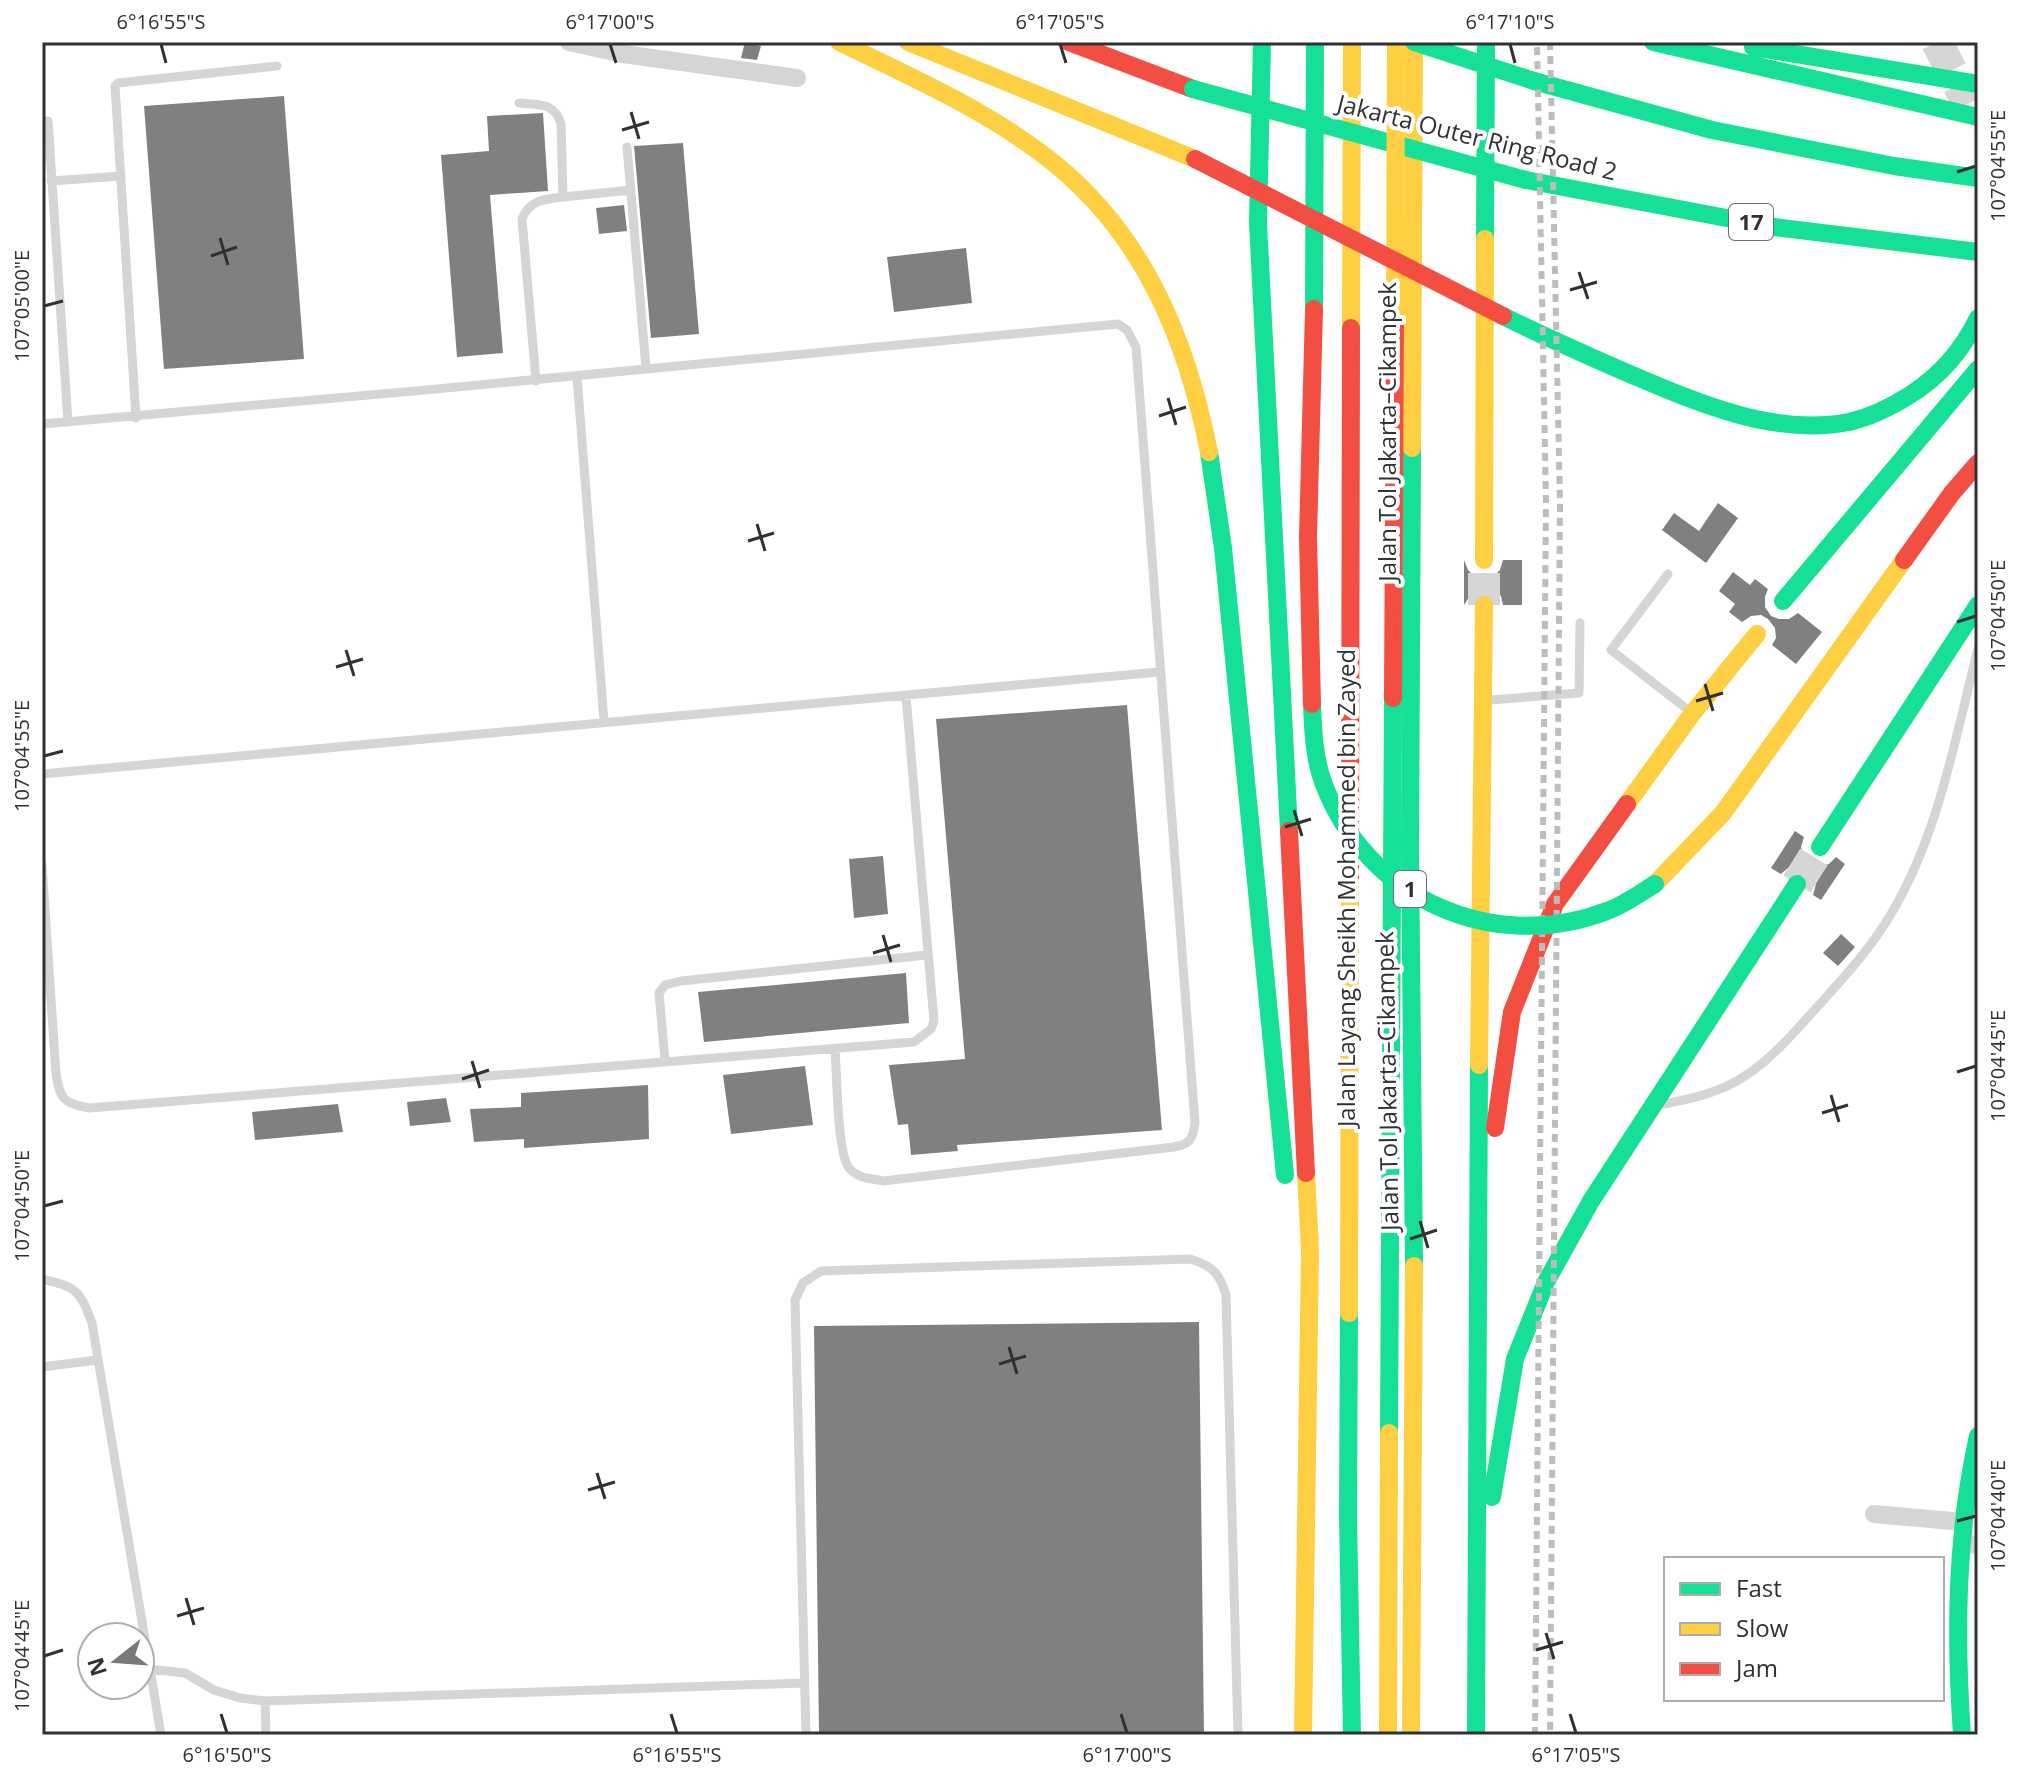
<svg xmlns="http://www.w3.org/2000/svg" width="2020" height="1777" viewBox="0 0 2020 1777" font-family="'Open Sans',sans-serif">
  <style>
    .building { fill: #808080 }
    .lines { fill: none; stroke-linecap: round; stroke-linejoin: round }
    .highway-tunnel { stroke: #d6d6d6; stroke-width: 32; stroke-dasharray: 32 16; stroke-linecap: butt }
    .lane { stroke: #d5d5d5; stroke-width: 9 }
    .street { stroke: #d5d5d5; stroke-width: 18 }
    .fast { stroke: #16e098; stroke-width: 18 }
    .slow { stroke: #ffcf43; stroke-width: 18 }
    .jam { stroke: #f24e42; stroke-width: 18 }
    .rail { stroke: #bdbdbd; stroke-width: 6; stroke-dasharray: 8 6; stroke-linecap: butt }
    .fast-bridge { stroke: #16e098; stroke-width: 18 }
    .slow-bridge { stroke: #ffcf43; stroke-width: 18 }
    .jam-bridge { stroke: #f24e42; stroke-width: 18 }
    .ticks { fill: none; stroke: #313131; stroke-width: 3 }
    .labels { text-anchor: middle; stroke-width: 8; stroke-linejoin: round; paint-order: stroke }
    .shield { fill: #fff; stroke: #6f6f6f; stroke-width: 2 }
    .shield-label { font-size: 22px; font-weight: bold; fill: #313131 }
    .street-label { font-size: 24px; fill: #313131; stroke: #fff }
    .neatline { fill: none; stroke: #313131; stroke-width: 3 }
    .ticks-label { font-size: 20px; text-anchor: middle; fill: #313131 }
  </style>
  <rect width="100%" height="100%" fill="#fff"/>
  <path class="building" d="M745 42 761 46 757 60 741 58Z
    M284 96 304 359 164 369 144 106Z
    M543 113 548 191 490 195 503 353 457 357 441 155 489 151 487 116Z
    M683 143 699 334 651 338 634 146Z
    M624 205 627 231 599 234 596 208Z
    M966 248 972 303 894 312 887 257Z
    M1718 503 1738 518 1706 563 1662 530 1674 513 1699 531Z
    M1464 560 1468 570 1474 576 1485 579 1494 576 1500 570 1503 560H1522V605H1503L1501 596 1494 589 1483 586 1474 589 1464 605Z
    M1733 572 1750 585 1755 579 1768 589 1765 597V607L1771 616 1779 619H1789L1798 613 1822 632 1796 664 1772 645 1776 638 1775 628 1768 619 1761 615 1751 616 1742 622 1729 612 1735 604 1719 591Z
    M1127 705 1162 1130 957 1145 958 1151 911 1155 908 1124 898 1125 889 1065 965 1059 936 719Z
    M1795 831 1804 837 1801 847 1804 856 1809 862 1820 866 1829 864 1836 857 1845 864 1821 900 1813 895 1816 884 1813 874 1808 868 1797 865 1788 868 1781 874 1771 868Z
    M883 856 888 914 854 918 849 859Z
    M1841 934 1855 947 1838 966 1823 953Z
    M906 973 909 1023 704 1042 698 992Z
    M805 1066 813 1125 731 1134 723 1075Z
    M648 1085 649 1139 524 1148V1139L474 1142 470 1109 521 1107V1093Z
    M446 1098 451 1122 410 1126 407 1102Z
    M338 1104 343 1132 255 1140 252 1112Z
    M1199 1322 1204 1735H819L814 1326Z"/>
  <g class="lines">
    <path class="highway-tunnel" d="M1937 42 1968 104
      M1484 605V560
      M1797 884 1820 847"/>
    <path class="lane" d="M519 103C538 105 555 102 561 124L563 197C545 199 529 200 522 219L536 381
      M48 121 68 422
      M627 147 646 368
      M51 181 121 176
      M563 197 631 190
      M577 377 604 721
      M136 418 115 86 118 83 277 66
      M42 424C401 394 759 358 1118 324L1127 330 1136 347 1195 1123C1193 1139 1190 1144 1174 1147L883 1181C871 1178 858 1179 849 1168 837 1153 837 1072 835 1049
      M1668 574 1611 650 1687 709
      M1490 700 1579 693 1580 623
      M42 774 1159 672
      M42 864 56 1074C60 1100 64 1103 89 1108L914 1042 931 1029 934 1021 906 696
      M665 1060 659 993 665 985 681 981 927 955
      M1665 1104C1681 1100 1697 1098 1712 1092 1758 1077 1788 1039 1819 1005 1845 976 1871 948 1891 914 1939 834 1955 738 1978 649
      M42 1279C76 1287 80 1290 92 1323L161 1735
      M42 1367 97 1360
      M148 1669 185 1673 214 1690 240 1698 265 1701 804 1683
      M265 1701 266 1735
      M806 1735 795 1300 803 1283 821 1271 1190 1259C1212 1265 1220 1274 1226 1295L1238 1735"/>
    <path class="street" d="M569 42 623 54 797 78
      M1874 1514 1963 1522
      M1962 1544 1978 1545"/>
    <path class="fast" d="M1262 42 1258 223 1289 831
      M1653 42 1978 117
      M1753 47 1978 84
      M1534 81 1712 130 1894 166 1978 178
      M1526 180 1774 227 1978 252
      M1485 239 1486 42
      M1314 309 1315 42
      M1503 316C1543 336 1584 354 1625 372 1694 401 1772 437 1849 422 1871 417 1891 407 1910 395 1940 376 1963 349 1978 318
      M1412 448 1410 849 1414 1266
      M1209 452 1223 548 1285 1175
      M1783 601 1978 369
      M1820 847 1978 605
      M1349 1313 1348 1516 1352 1735
      M1492 1497 1515 1359 1546 1282 1591 1201 1797 884
      M1476 1735 1479 1065
      M1962 1735C1955 1635 1956 1535 1978 1436"/>
    <path class="slow" d="M839 42C913 78 991 112 1055 164 1145 237 1187 341 1209 452
      M908 42 1195 159
      M1351 328 1352 42
      M1412 448 1414 42
      M1484 560 1485 239
      M1627 804 1692 714 1757 634
      M1655 884 1723 813 1904 560
      M1479 1065 1484 605
      M1349 1313 1350 878
      M1303 1735 1310 1250 1306 1173
      M1411 1735 1414 1266"/>
    <path class="jam" d="M1069 42 1193 89
      M1904 560 1952 493 1978 463
      M1289 831 1306 1173
      M1350 878 1351 328
      M1495 1128 1512 1012 1555 904 1627 804"/>
    <path class="rail" d="M1550 42 1560 503 1550 1735
      M1535 1735 1546 503 1537 42"/>
    <path class="fast-bridge" d="M1414 42 1534 81
      M1193 89 1526 180
      M1312 704C1313 730 1314 757 1323 782 1366 898 1492 955 1607 911 1624 905 1639 894 1655 884
      M1389 1433 1393 698"/>
    <path class="slow-bridge" d="M1395 322 1396 42
      M1388 1735 1389 1433"/>
    <path class="jam-bridge" d="M1195 159 1503 316
      M1393 698 1395 322
      M1312 704 1308 537 1314 309"/>
  </g>
  <path class="ticks" d="M161 44 166 63M610 44 616 63M1060 44 1066 63M1510 44 1515 63M631 112 639 139M622 130 649 122M1957 172 1976 166M220 238 228 265M211 256 237 247M1579 272 1588 299M1570 290 1597 282M44 306 63 301M1168 398 1176 425M1159 416 1186 407M757 524 765 551M748 541 774 533M1957 622 1976 616M346 650 354 676M336 667 363 659M1705 684 1713 711M1696 701 1723 693M44 756 63 751M1294 810 1302 836M1285 827 1311 819M883 935 891 962M873 953 900 945M472 1061 480 1088M1957 1072 1976 1066M462 1079 489 1070M1831 1095 1839 1122M1822 1113 1848 1105M44 1206 63 1201M1420 1221 1428 1248M1410 1239 1437 1230M1009 1347 1017 1374M999 1364 1026 1356M597 1473 605 1499M588 1490 615 1482M1957 1521 1976 1516M186 1598 194 1625M177 1616 204 1608M1546 1633 1554 1659M1536 1650 1563 1642M44 1656 63 1650M221 1714 227 1733M671 1714 677 1733M1121 1714 1127 1733M1570 1714 1576 1733"/>
  <g class="labels">
    <g class="shield">
      <rect x="1729" y="204" width="44" height="36" rx="6"/>
      <rect x="1394" y="871" width="32" height="36" rx="6"/>
    </g>
    <g class="shield-label">
      <text x="1751" y="230">17</text>
      <text x="1410" y="897">1</text>
    </g>
    <g class="street-label">
      <text transform="translate(1477 138) rotate(14)" y="8">Jakarta Outer Ring Road 2</text>
      <text transform="translate(1388 432) rotate(-90)" y="8">Jalan Tol Jakarta–Cikampek</text>
      <text transform="translate(1347 888) rotate(-90)" y="8">Jalan Layang Sheikh Mohammed bin Zayed</text>
      <text transform="translate(1388 1081) rotate(-91)" y="8">Jalan Tol Jakarta–Cikampek</text>
    </g>
  </g>
  <rect width="2020" height="1777" fill="none" stroke="#ffffff" stroke-width="88"/>
  <rect x="1664" y="1557" width="280" height="144" fill="#ffffff" stroke="#adadad" stroke-width="2"/>
  <rect x="1680" y="1583" width="40" height="12" fill="#16e098" stroke="#adadad" stroke-width="2"/>
  <text x="1736" y="1597" font-size="24" fill="#313131">Fast</text>
  <rect x="1680" y="1623" width="40" height="12" fill="#ffcf43" stroke="#adadad" stroke-width="2"/>
  <text x="1736" y="1637" font-size="24" fill="#313131">Slow</text>
  <rect x="1680" y="1663" width="40" height="12" fill="#f24e42" stroke="#adadad" stroke-width="2"/>
  <text x="1736" y="1677" font-size="24" fill="#313131">Jam</text>
  <g transform="translate(116 1661) rotate(253)"><circle r="38" fill="#ffffff" stroke="#adadad" stroke-width="2"/>
  <path d="M0-6L14 30L0 20L-14 30Z" fill="#797979"/>
  <text y="-12" font-size="22" font-weight="bold" text-anchor="middle" fill="#313131">N</text>
  </g>
  <rect x="44" y="44" width="1932" height="1689" class="neatline"/>
  <g class="ticks-label">
    <text x="161" y="29">6°16'55"S</text>
    <text x="610" y="29">6°17'00"S</text>
    <text x="1060" y="29">6°17'05"S</text>
    <text x="1510" y="29">6°17'10"S</text>
    <text transform="translate(1998 166) rotate(-90)" y="7">107°04'55"E</text>
    <text transform="translate(22 306) rotate(-90)" y="7">107°05'00"E</text>
    <text transform="translate(1998 616) rotate(-90)" y="7">107°04'50"E</text>
    <text transform="translate(22 756) rotate(-90)" y="7">107°04'55"E</text>
    <text transform="translate(1998 1066) rotate(-90)" y="7">107°04'45"E</text>
    <text transform="translate(22 1206) rotate(-90)" y="7">107°04'50"E</text>
    <text transform="translate(1998 1516) rotate(-90)" y="7">107°04'40"E</text>
    <text transform="translate(22 1656) rotate(-90)" y="7">107°04'45"E</text>
    <text x="227" y="1762">6°16'50"S</text>
    <text x="677" y="1762">6°16'55"S</text>
    <text x="1127" y="1762">6°17'00"S</text>
    <text x="1576" y="1762">6°17'05"S</text>
  </g>
</svg>
